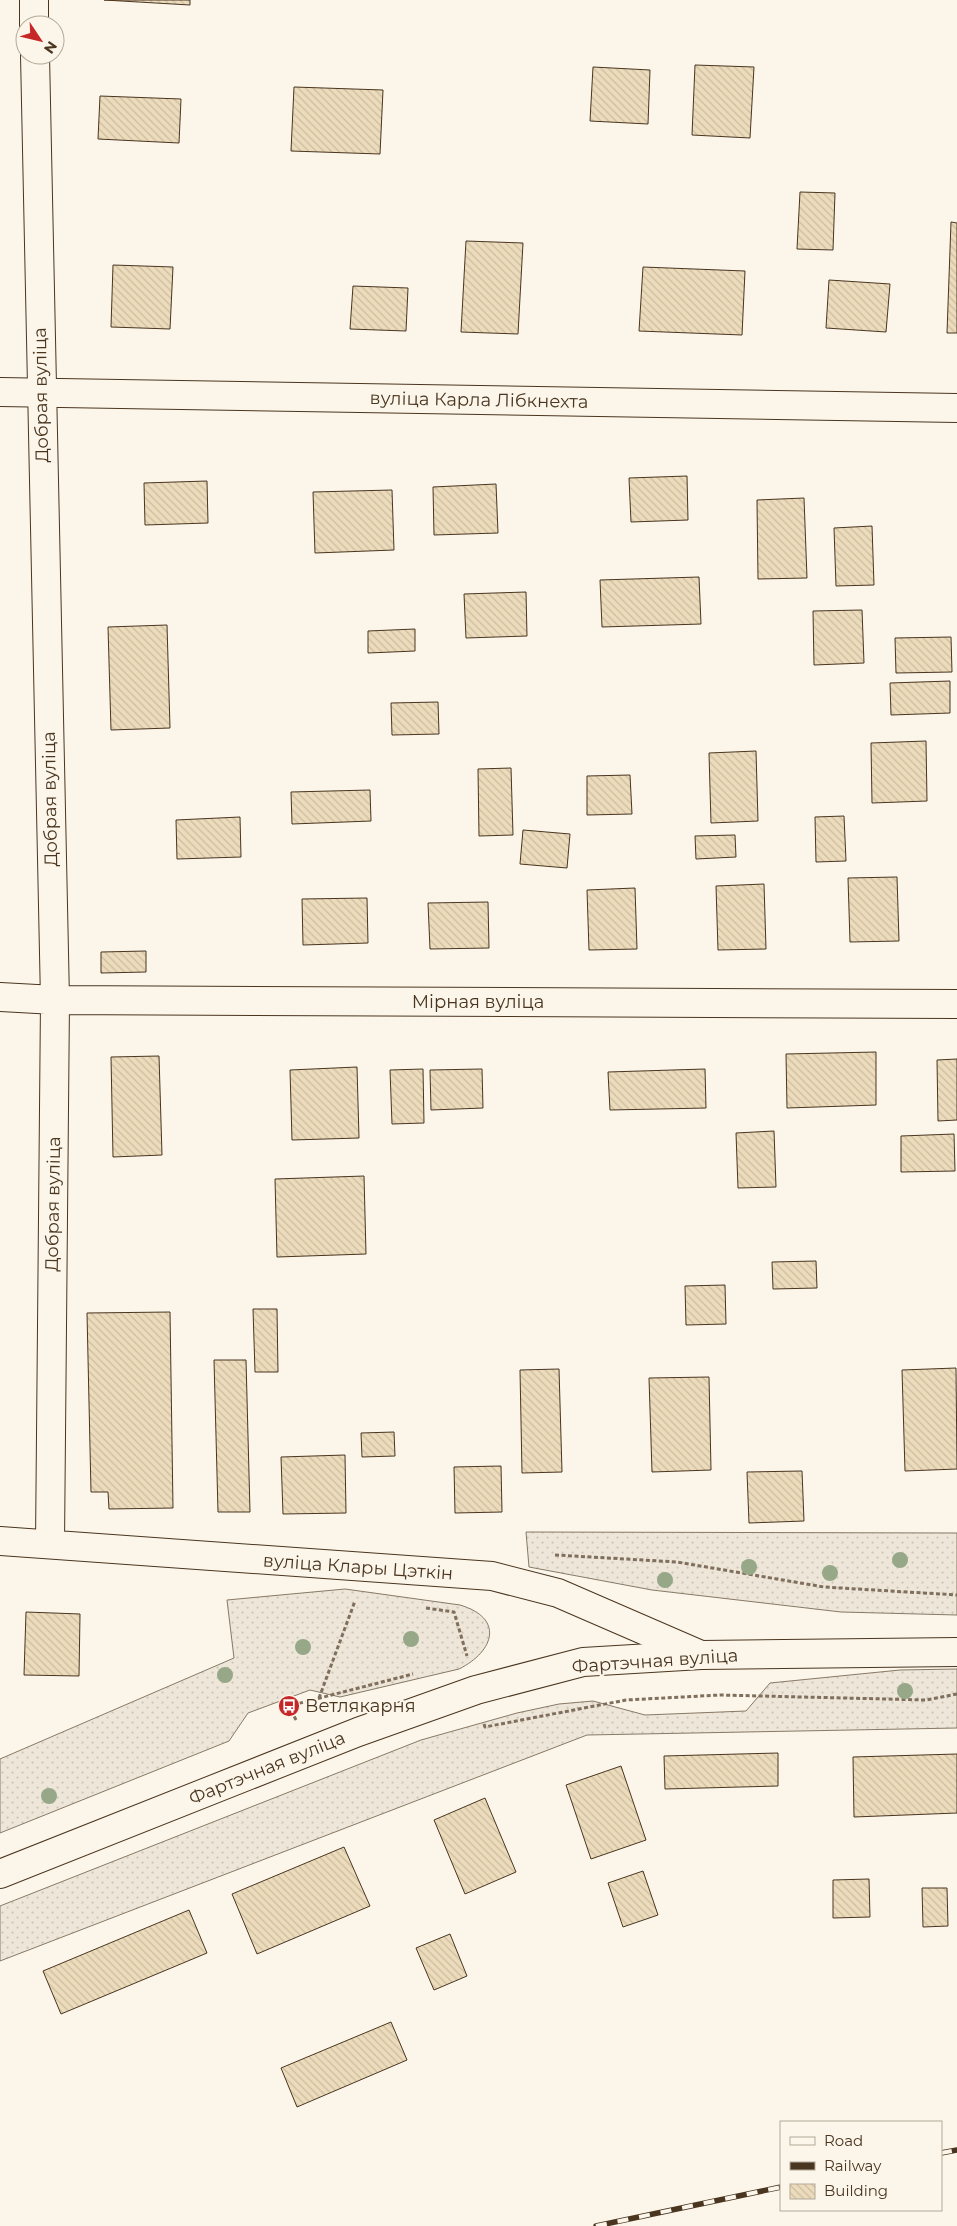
<svg xmlns="http://www.w3.org/2000/svg" width="957" height="2226" viewBox="0 0 957 2226" font-family="Montserrat,sans-serif">
  <style>
    .grass { fill: url(#grass-dots); stroke: #887966 }
    .building { fill: url(#building-back-hatch); stroke: #4a3520 }
    .lines { fill: none; stroke-linecap: round; stroke-linejoin: round }
    .street-casing { stroke: #4a3520; stroke-width: 30 }
    .secondary-casing { stroke: #4a3520; stroke-width: 30 }
    .path { stroke: #7f6f5c; stroke-width: 3; stroke-dasharray: 4 2.5; stroke-linecap: butt }
    .street { stroke: #fbf6e9; stroke-width: 28 }
    .secondary { stroke: #fbf6e9; stroke-width: 28 }
    .rail-casing { stroke: #4a3520; stroke-width: 5.5 }
    .rail { stroke: #fbf6e9; stroke-width: 4; stroke-dasharray: 11; stroke-linecap: butt }
    .tree { fill: #96a887 }
    .labels { text-anchor: middle; stroke-width: 4; stroke-linejoin: round; paint-order: stroke }
    .street-label { font-size: 18px; fill: #4a3520; stroke: #fbf6e9 }
    .poi-label { font-size: 18px; fill: #4a3520; stroke: #fbf6e9; text-anchor: start }
  </style>
  <defs>
    <pattern id="grass-dots" width="8" height="8" patternUnits="userSpaceOnUse" patternTransform="scale(1.25)"><rect width="8" height="8" fill="#ede6d9"/><path d="M2 2h.1M6 6h.1" fill="none" stroke="#cdc6ba" stroke-width="1.8" stroke-linecap="round"/></pattern>
    <pattern id="building-back-hatch" width="6" height="6" patternUnits="userSpaceOnUse" patternTransform="scale(1.25)"><rect width="6" height="6" fill="#ecdcbc"/><path d="M-1 5l2 2M0 0l6 6M5-1l2 2" fill="none" stroke="#ccbda1"/></pattern>
  </defs>
  <rect width="100%" height="100%" fill="#fbf6e9"/>
  <path class="grass" d="M526 1532 957 1533V1615L841 1612 652 1590 529 1567Z
    M345 1589 460 1605C504 1618 495 1651 459 1669L340 1697 310 1690 248 1713 229 1741 0 1833V1759L234 1658 227 1600Z
    M957 1669V1728L587 1735 0 1961V1906L421 1740 517 1713 559 1704 593 1701 645 1715 746 1711 770 1683 900 1670Z"/>
  <path class="building" d="M104 0H190V5Z
    M695 65 754 67 750 138 692 135Z
    M593 67 650 70 648 124 590 121Z
    M294 87 383 90 380 154 291 151Z
    M100 96 181 99 179 143 98 139Z
    M800 192 835 193 833 250 797 249Z
    M951 222 957 223V333H947Z
    M466 241 523 243 518 334 461 332Z
    M113 265 173 267 170 329 111 327Z
    M643 267 745 271 742 335 639 331Z
    M829 280 890 284 886 332 826 328Z
    M353 286 408 288 406 331 350 329Z
    M687 476 688 520 631 522 629 478Z
    M207 481 208 523 145 525 144 483Z
    M496 484 498 533 434 535 433 487Z
    M392 490 394 550 315 553 313 492Z
    M804 498 807 578 758 579 757 500Z
    M872 526 874 585 836 586 834 528Z
    M699 577 701 624 602 627 600 580Z
    M526 592 527 636 466 638 464 594Z
    M862 610 864 663 814 665 813 611Z
    M167 625 170 728 111 730 108 627Z
    M415 629V651L368 653V631Z
    M951 637 952 672 896 673 895 638Z
    M950 681V713L891 715 890 683Z
    M438 702 439 734 392 735 391 703Z
    M926 741 927 801 872 803 871 743Z
    M756 751 758 821 711 823 709 753Z
    M511 768 513 835 479 836 478 769Z
    M630 775 632 814 587 815V776Z
    M370 790 371 821 292 824 291 792Z
    M844 816 846 861 816 862 815 817Z
    M240 817 241 857 177 859 176 820Z
    M523 830 570 834 567 868 520 864Z
    M735 835 736 857 696 859 695 836Z
    M897 877 899 941 850 942 848 878Z
    M764 884 766 949 718 950 716 886Z
    M635 888 637 949 589 950 587 890Z
    M367 898 368 943 303 945 302 899Z
    M488 902 489 948 430 949 428 903Z
    M146 951V972L101 973V952Z
    M876 1052V1105L787 1108 786 1054Z
    M159 1056 162 1155 113 1157 111 1057Z
    M957 1059V1120L938 1121 937 1060Z
    M357 1067 359 1138 292 1140 290 1070Z
    M423 1069 424 1123 392 1124 390 1070Z
    M482 1069 483 1108 431 1110 430 1070Z
    M705 1069 706 1108 610 1110 608 1072Z
    M774 1131 776 1187 738 1188 736 1133Z
    M954 1134 955 1171 901 1172V1136Z
    M364 1176 366 1254 277 1257 275 1179Z
    M816 1261 817 1288 773 1289 772 1262Z
    M725 1285 726 1324 686 1325 685 1286Z
    M253 1309H277L278 1372H255Z
    M170 1312 173 1508 109 1509 108 1492H91L87 1313Z
    M214 1360H246L250 1512H218Z
    M956 1368 957 1469 905 1471 902 1370Z
    M559 1369 562 1472 522 1473 520 1370Z
    M709 1377 711 1470 652 1472 649 1378Z
    M394 1432 395 1456 362 1457 361 1433Z
    M345 1455 346 1513 283 1514 281 1457Z
    M501 1466 502 1512 455 1513 454 1467Z
    M802 1471 804 1521 749 1523 747 1472Z
    M26 1612 80 1614 79 1676 24 1675Z
    M778 1753V1786L665 1789 664 1756Z
    M957 1754V1813L854 1817 853 1757Z
    M621 1766 646 1840 591 1859 566 1785Z
    M485 1798 516 1872 465 1894 434 1820Z
    M344 1847 370 1906 257 1954 232 1894Z
    M643 1871 658 1915 623 1927 608 1883Z
    M869 1879 870 1917 833 1918V1880Z
    M922 1888H947L948 1926 923 1927Z
    M189 1910 207 1953 61 2014 43 1971Z
    M450 1934 467 1976 434 1990 416 1948Z
    M391 2022 407 2060 297 2107 281 2068Z"/>
  <g class="lines">
    <g class="street-casing">
      <path id="street" d="M34 0V25
        M35 55 55 1000 50 1544
        M0 392 957 408
        M0 997 55 1000 957 1004
        M0 1541 492 1576 558 1593 701 1655"/>
    </g>
    <g class="secondary-casing">
      <path id="secondary" d="M0 1874 358 1732 476 1690 583 1662 701 1655 957 1652"/>
    </g>
    <path class="path" d="M555 1555 677 1562 824 1587 957 1595
      M426 1608 454 1612 467 1656
      M319 1698 355 1601
      M296 1720 289 1706 413 1674
      M484 1724 485 1727 626 1700 720 1695 926 1700 957 1694"/>
    <use href="#street" class="street"/>
    <use href="#secondary" class="secondary"/>
    <g class="rail-casing">
      <path id="rail" d="M941 2153 957 2150
        M596 2226 781 2187"/>
    </g>
    <use href="#rail" class="rail"/>
  </g>
  <g class="tree">
    <circle cx="900" cy="1560" r="8"/>
    <circle cx="749" cy="1567" r="8"/>
    <circle cx="830" cy="1573" r="8"/>
    <circle cx="665" cy="1580" r="8"/>
    <circle cx="411" cy="1639" r="8"/>
    <circle cx="303" cy="1647" r="8"/>
    <circle cx="225" cy="1675" r="8"/>
    <circle cx="905" cy="1691" r="8"/>
    <circle cx="49" cy="1796" r="8"/>
  </g>
  <defs>
    <g id="bus-disc" transform="scale(1.125)"><circle r="9.5" fill="#c62828" stroke="#fbf6e9"/><path d="M-5-6H5V4H4V6H2V4H-2V6H-4V4H-5ZM-3.5-4V0h7V-4ZM-3.5 1.2v1.5H-2V1.2ZM2 1.2v1.5H3.5V1.2Z" fill="#fff"/></g>
  </defs>
  <g fill-rule="evenodd">
    <use href="#bus-disc" x="289" y="1706"/>
  </g>
  <g class="labels">
    <g class="street-label">
      <text transform="translate(41 395) rotate(-91)" y="6">Добрая вуліца</text>
      <text transform="translate(479 400) rotate(1)" y="6">вуліца Карла Лібкнехта</text>
      <text transform="translate(50 799) rotate(-91)" y="6">Добрая вуліца</text>
      <text x="478" y="1008">Мірная вуліца</text>
      <text transform="translate(53 1204) rotate(-89)" y="6">Добрая вуліца</text>
      <text transform="translate(358 1567) rotate(4)" y="6">вуліца Клары Цэткін</text>
      <text transform="translate(655 1661) rotate(-4)" y="6">Фартэчная вуліца</text>
      <text transform="translate(267 1768) rotate(-22)" y="6">Фартэчная вуліца</text>
    </g>
    <g class="poi-label">
      <text x="305" y="1712">Ветлякарня</text>
    </g>
  </g>
  <rect x="780" y="2121" width="162" height="90" fill="#fbf6e9" stroke="#b4a999"/>
  <rect x="790" y="2137" width="25" height="8" fill="#fbf6e9" stroke="#b4a999"/>
  <text x="824" y="2146" font-size="15" fill="#4a3520">Road</text>
  <rect x="790" y="2162" width="25" height="8" fill="#4a3520" stroke="#b4a999"/>
  <text x="824" y="2171" font-size="15" fill="#4a3520">Railway</text>
  <rect x="790" y="2184" width="25" height="15" fill="url(#building-back-hatch)" stroke="#b4a999"/>
  <text x="824" y="2196" font-size="15" fill="#4a3520">Building</text>
  <g transform="translate(40 40) rotate(125)"><circle r="24" fill="#fbf6e9" stroke="#b4a999"/>
  <path d="M0-4L9 19L0 12L-9 19Z" fill="#c62828"/>
  <text y="-8" font-size="14" font-weight="bold" text-anchor="middle" fill="#4a3520">N</text>
  </g>
</svg>
